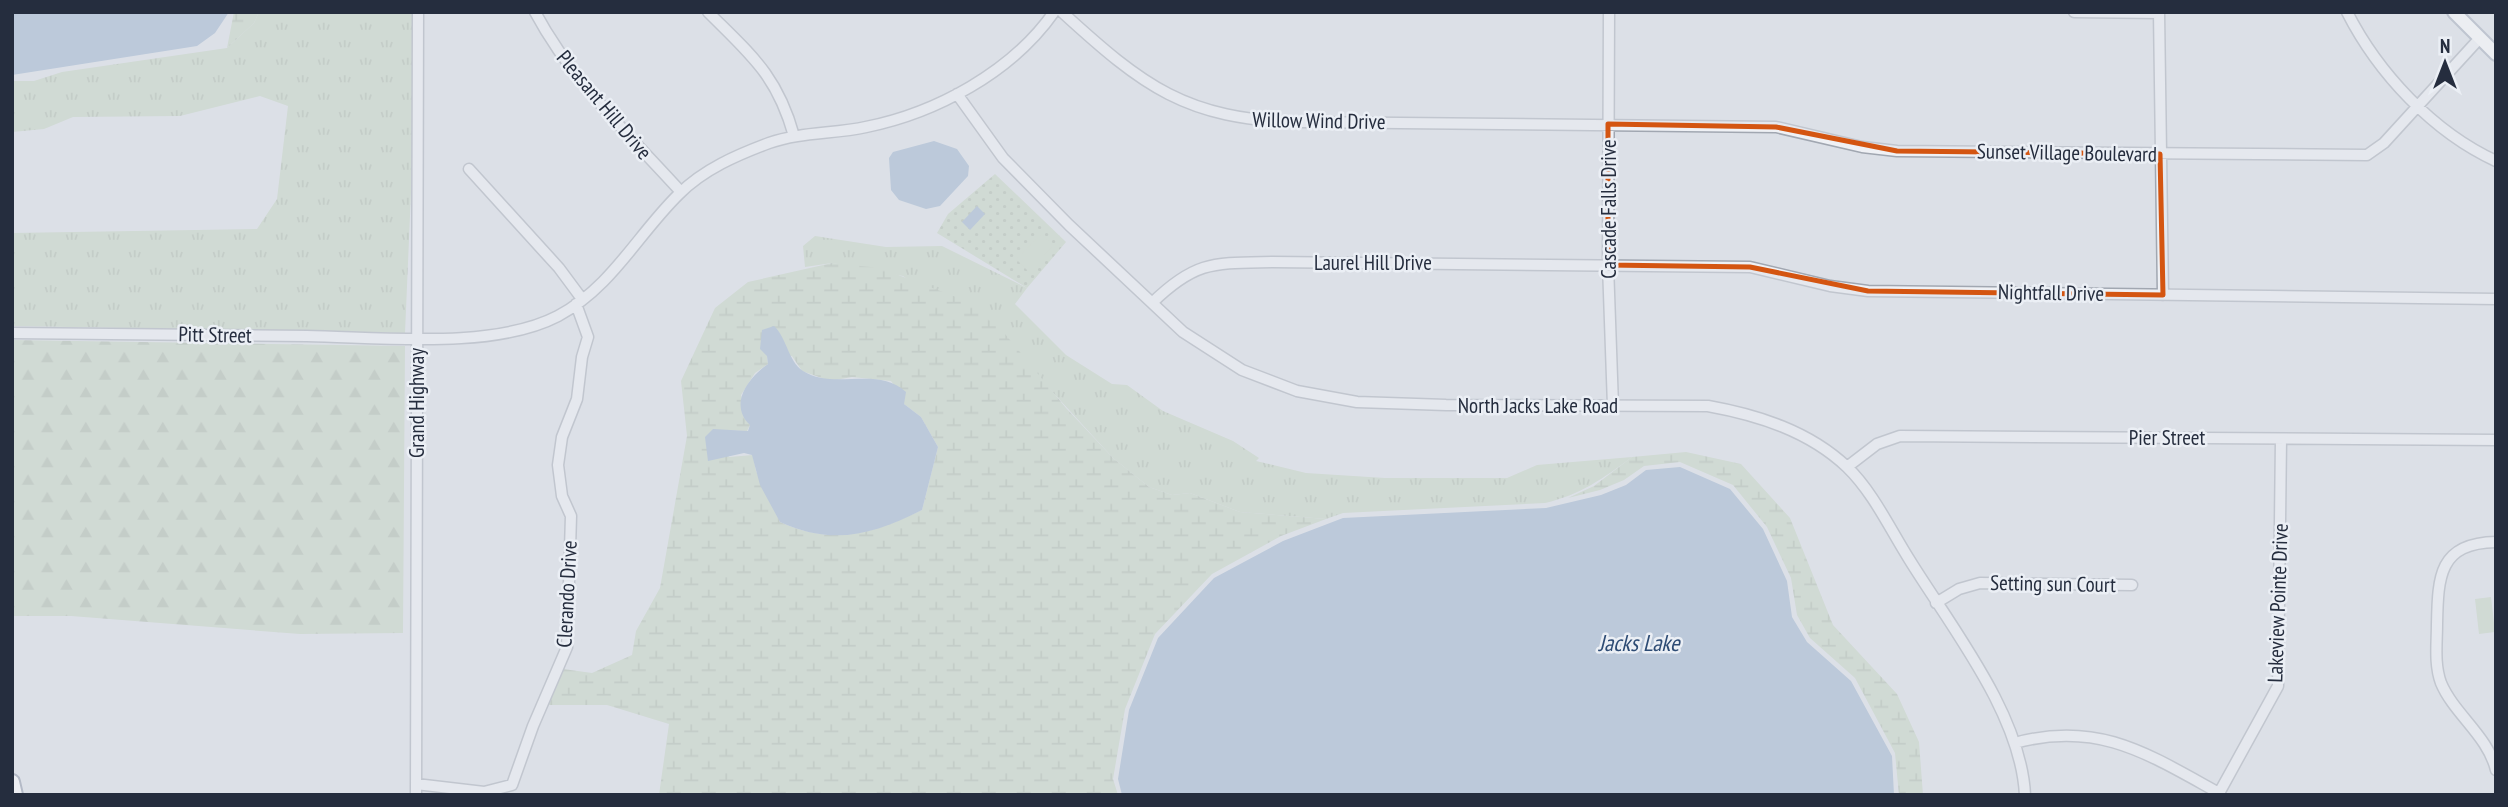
<svg xmlns="http://www.w3.org/2000/svg" width="2508" height="807" viewBox="0 0 2508 807" font-family="'PT Sans Narrow',sans-serif">
  <style>
    .grass { fill: url(#grass-tufts) }
    .forest { fill: url(#forest-firs) }
    .wetland { fill: url(#wetland-marsh); fill-rule: evenodd }
    .park { fill: url(#park-dots) }
    .pitch { fill: #c1d2bc }
    .water { fill: #94adca }
    .lines { fill: none; stroke-linecap: round; stroke-linejoin: round }
    .minor-casing { stroke: #a1a7b1; stroke-width: 13 }
    .major-casing { stroke: #9ba4b4; stroke-width: 16 }
    .highway-casing { stroke: #838d9f; stroke-width: 18 }
    .minor { stroke: #eff1f5; stroke-width: 10 }
    .major { stroke: #fff; stroke-width: 12 }
    .highway { stroke: #fff; stroke-width: 14 }
    .marked { fill: none; stroke: #d45511; stroke-width: 5; stroke-linejoin: round }
    .labels { text-anchor: middle; stroke-width: 5; stroke-linejoin: round; paint-order: stroke }
    .street-label { font-size: 21px; fill: #252d3e; stroke: #ebeff5 }
    .water-label { font-size: 23px; font-style: italic; fill: #2d4b74; stroke: #ebeff5 }
  </style>
  <defs>
    <pattern id="grass-tufts" width="24" height="20" patternUnits="userSpaceOnUse" patternTransform="scale(1.75)"><rect width="24" height="20" fill="#c1d2bc"/><path d="M3 7l-1-3M5 7V3M7 7l1-3M15 17l-1-3M17 17v-4M19 17l1-3" fill="none" stroke="#a6b5a3"/></pattern>
    <pattern id="forest-firs" width="22" height="20" patternUnits="userSpaceOnUse" patternTransform="scale(1.75)"><rect width="22" height="20" fill="#c1d2bc"/><path d="M5 1l3.5 6h-7zM16 11l3.5 6h-7z" fill="#a6b5a3"/></pattern>
    <pattern id="wetland-marsh" width="20" height="14" patternUnits="userSpaceOnUse" patternTransform="scale(1.75)"><rect width="20" height="14" fill="#c1d2bc"/><path d="M1 5h8M5 5V1M11 12h8M15 12V8" fill="none" stroke="#a6b5a3"/></pattern>
    <pattern id="park-dots" width="8" height="8" patternUnits="userSpaceOnUse" patternTransform="scale(1.75)"><rect width="8" height="8" fill="#c1d2bc"/><path d="M2 2h.1M6 6h.1" fill="none" stroke="#a6b5a3" stroke-width="1.8" stroke-linecap="round"/></pattern>
  </defs>
  <rect width="100%" height="100%" fill="#dce0e7"/>
  <path class="grass" d="M259 12H414L413 146 405 333 12 326V233L257 229 277 199 288 106 260 96 180 116 73 117 44 129 12 132V81H34L62 72 227 48 254 23Z
    M815 236 886 247 942 246 1027 288 1015 304 1066 355 1112 384 1127 385 1163 411 1233 441 1259 458 1256 461 1306 473 1385 478H1507L1537 465 1632 457C1604 478 1580 495 1545 503L1343 513 1326 519 1240 512 1190 493 1172 495 1149 487 1113 458 1037 375 903 276 832 263 805 267 803 246Z"/>
  <path class="forest" d="M12 340 405 346 403 633 300 634 71 616H12Z"/>
  <path class="wetland" d="M234 12H259L254 23 227 48Z
    M832 263 880 268 969 302 1005 334 1066 408 1113 458 1149 487 1172 495 1190 493 1240 512 1326 519 1281 536 1212 574 1155 634 1125 709 1113 779 1118 795H659L669 724 607 705H548L556 668 592 673 632 655 636 631 660 588 687 436 681 381 715 308 748 282ZM767 356H792L802 371 830 381 852 377 891 381 904 398V404L921 417 938 447 922 510C870 534 834 546 780 522L756 471 753 455 729 457 721 430 747 431 750 425 741 395 755 373 768 364Z
    M1686 452 1741 464 1790 518 1833 625 1897 694 1919 742 1923 795H1899L1895 753 1855 678 1810 638 1797 615 1791 578 1767 527 1733 485 1680 462 1644 466 1624 480 1600 490 1568 498 1594 486 1632 457Z"/>
  <path class="park" d="M995 174 1066 242 1027 288 937 233 948 214Z"/>
  <path class="pitch" d="M1042 234 1053 246 1028 271 1016 259Z
    M2491 597 2495 632 2479 634 2475 599Z"/>
  <path class="water" d="M12 12H229L215 33 197 46 12 75Z
    M934 141 957 149 969 166 968 176 940 206 926 209 899 200 891 190 889 158 893 152Z
    M977 206 985 214 970 230 962 222Z
    M774 326C787 338 788 361 803 371 835 391 877 365 906 392L904 404 921 417 938 447 922 510C872 535 833 546 780 522L760 485 752 455 744 453 708 461 705 437 713 429 748 431 750 425C728 404 749 377 768 364L767 356 760 349 762 330Z
    M1680 467 1730 489 1763 529 1787 581 1792 617 1807 642 1851 681 1892 756 1894 795H1122L1118 779 1129 710 1158 638 1214 578 1283 541 1343 518 1546 508 1601 495 1626 485 1646 470Z"/>
  <g class="lines">
    <g class="minor-casing">
      <path id="minor" d="M535 12C572 81 629 135 681 192
        M708 12C751 55 777 75 794 136
        M1062 12C1143 86 1186 120 1300 122L1776 127 1862 147 1897 151 2367 155 2384 143 2479 39
        M1609 12 1608 265 1613 406
        M2074 12 2159 13
        M2159 12 2163 295
        M2347 12C2378 73 2433 132 2496 161
        M957 94 1003 158 1069 225 1183 332 1242 370 1297 391 1357 402 1446 405 1708 406C1758 415 1809 431 1847 467 1873 492 1890 529 1909 559 1951 627 2021 714 2025 795
        M469 169 559 268 582 299
        M1152 303C1196 260 1215 263 1273 262L1750 267 1830 286 1868 291 2496 299
        M12 333C110 334 209 335 307 336 380 337 493 350 558 316 612 287 637 235 679 194 704 169 737 155 769 143 800 132 834 134 866 127 936 113 1012 72 1054 12
        M1847 467 1877 444 1900 436 2496 440
        M2496 542C2439 543 2438 576 2437 624 2437 643 2434 664 2441 683 2454 714 2488 736 2496 770
        M1936 603 1959 589 1980 583 2132 585
        M2015 743C2098 720 2148 754 2219 793
        M416 784 484 792 512 785 533 726 567 647 571 516 562 496 558 465 562 437 577 399 582 357 588 337 576 304
        M416 795 418 12
        M2218 795 2278 686 2281 439"/>
    </g>
    <g class="major-casing">
      <path id="major" d="M2454 12 2496 54"/>
    </g>
    <g class="highway-casing">
      <path id="highway" d="M12 782 15 795"/>
    </g>
    <use href="#minor" class="minor"/>
    <use href="#major" class="major"/>
    <use href="#highway" class="highway"/>
  </g>
  <path d="M0 0H2508V807H0ZM1608 124 1776 127 1897 151 2160 154 2163 295 1868 291 1750 267 1608 265Z" fill="#dce0e7" fill-opacity=".55" fill-rule="evenodd"/>
  <path class="marked" d="M1608 124 1776 127 1897 151 2160 154 2163 295 1868 291 1750 267 1608 265Z"/>
  <g class="labels">
    <g class="street-label">
      <text transform="translate(604 105) rotate(50)" y="7">Pleasant Hill Drive</text>
      <text transform="translate(1319 121) rotate(1)" y="7">Willow Wind Drive</text>
      <text transform="translate(2067 153) rotate(1)" y="7">Sunset Village Boulevard</text>
      <text transform="translate(1609 209) rotate(-90)" y="7">Cascade Falls Drive</text>
      <text x="1373" y="270">Laurel Hill Drive</text>
      <text transform="translate(2051 293) rotate(1)" y="7">Nightfall Drive</text>
      <text transform="translate(215 335) rotate(1)" y="7">Pitt Street</text>
      <text transform="translate(417 403) rotate(-90)" y="7">Grand Highway</text>
      <text x="1538" y="413">North Jacks Lake Road</text>
      <text x="2167" y="445">Pier Street</text>
      <text transform="translate(2053 584) rotate(1)" y="7">Setting sun Court</text>
      <text transform="translate(567 594) rotate(-87)" y="7">Clerando Drive</text>
      <text transform="translate(2278 603) rotate(-88)" y="7">Lakeview Pointe Drive</text>
    </g>
    <g class="water-label">
      <text x="1639" y="651">Jacks Lake</text>
    </g>
  </g>
  <rect width="2508" height="807" fill="none" stroke="#252d3e" stroke-width="28"/>
  <g transform="translate(2445 63)" stroke="#ebeff5" stroke-width="5" paint-order="stroke">
  <path d="M0-5L12 26L0 18L-12 26Z" fill="#252d3e"/>
  <text y="-10" font-size="19" font-weight="bold" text-anchor="middle" fill="#252d3e">N</text>
  </g>
</svg>
